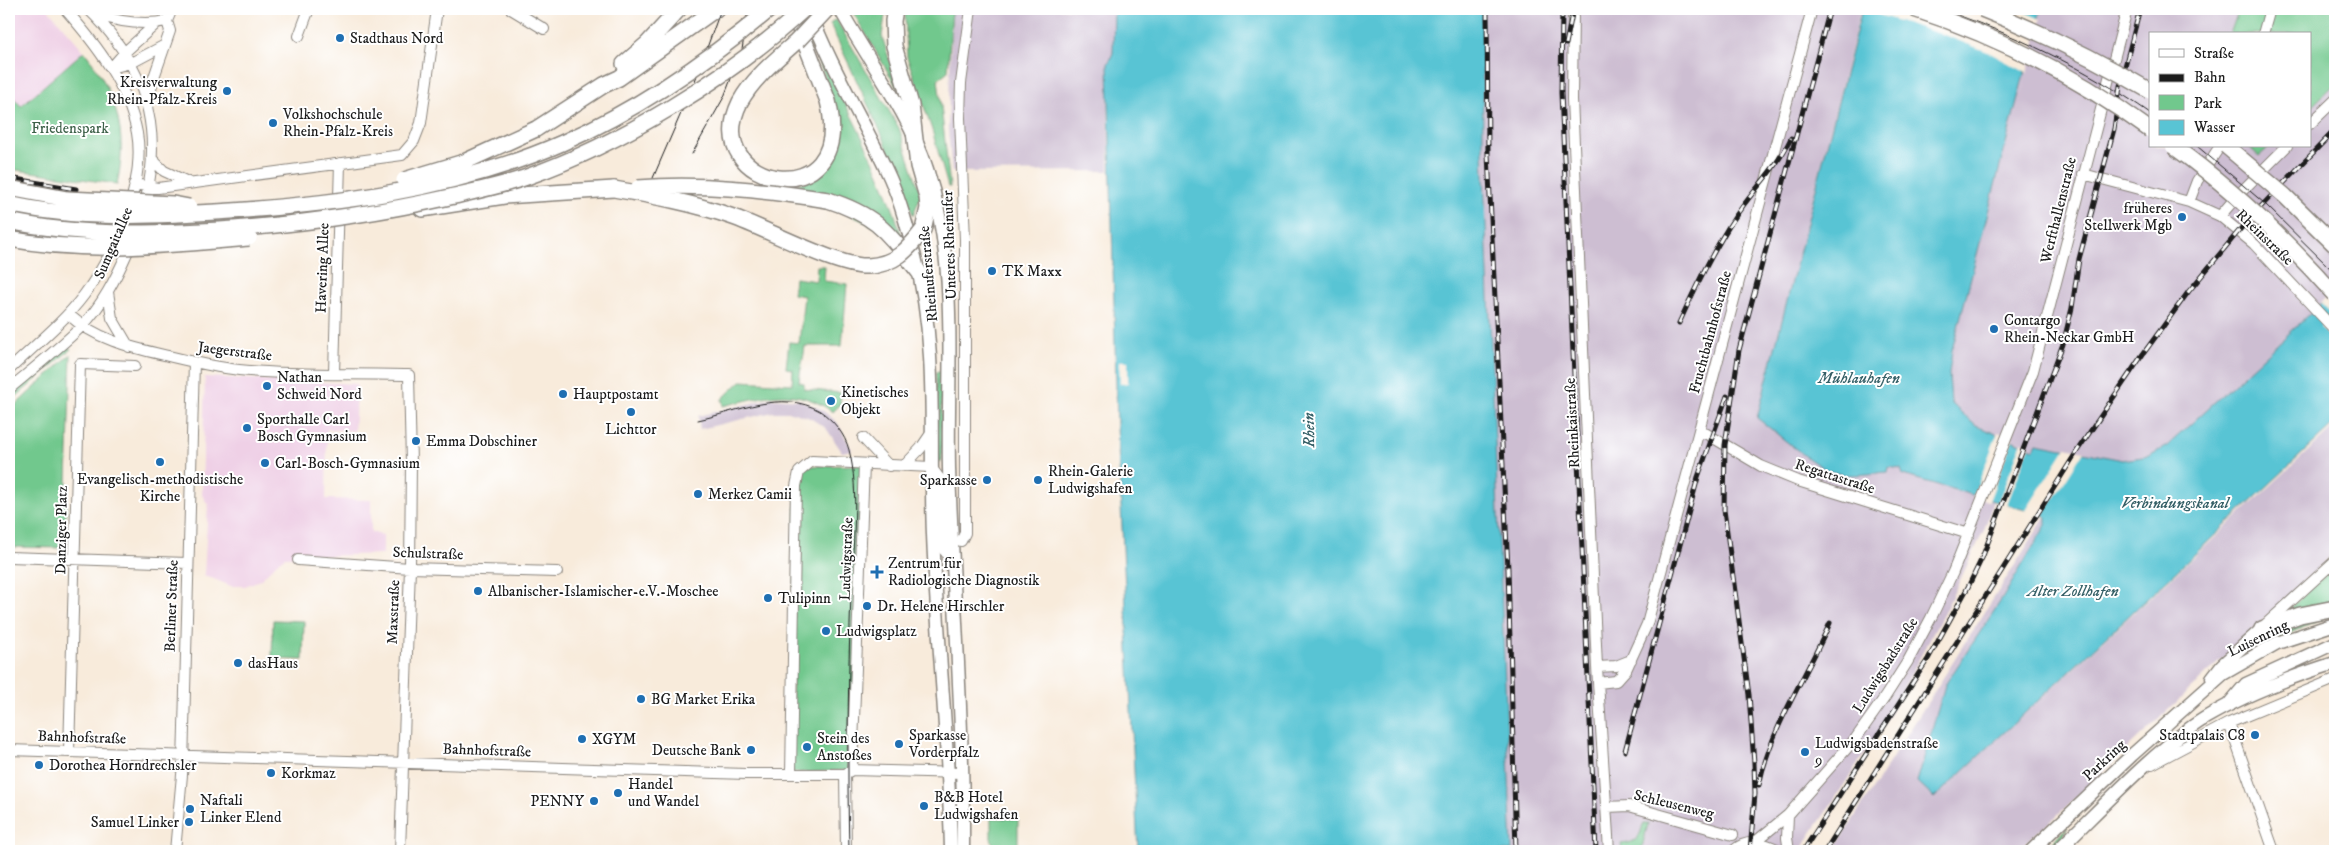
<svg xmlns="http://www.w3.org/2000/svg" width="2344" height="860" viewBox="0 0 2344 860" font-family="'IM FELL DW Pica',serif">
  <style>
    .built { fill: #efd0e6 }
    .industrial { fill: #cdbed2; fill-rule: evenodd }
    .green { fill: #71c88d; stroke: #467254 }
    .water { fill: #59c4d4; stroke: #3a7078 }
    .pier { fill: #f8ebdb }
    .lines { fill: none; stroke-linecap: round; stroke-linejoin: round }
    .minor-casing { stroke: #8a847c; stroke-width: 12 }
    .major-casing { stroke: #8a847c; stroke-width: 15 }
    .highway-casing { stroke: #8a847c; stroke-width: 18 }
    .minor { stroke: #fff; stroke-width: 10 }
    .major { stroke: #fff; stroke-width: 12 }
    .highway { stroke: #fff; stroke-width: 15 }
    .tram { stroke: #1c1c1c; stroke-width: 1 }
    .rail-casing { stroke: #1c1c1c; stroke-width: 5 }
    .rail { stroke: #fff; stroke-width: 3; stroke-dasharray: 9; stroke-linecap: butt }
    .highway-bridge-casing { stroke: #8a847c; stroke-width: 18; stroke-linecap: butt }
    .highway-bridge { stroke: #fff; stroke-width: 15 }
    .poi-dot { fill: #1f6fb2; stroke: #fff; stroke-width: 2 }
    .labels { text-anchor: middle; stroke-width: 4; stroke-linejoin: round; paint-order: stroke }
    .poi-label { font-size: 15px; fill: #1c1c1c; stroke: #fff; text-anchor: start }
    .park-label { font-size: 15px; fill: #3e6149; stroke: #fff }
    .street-label { font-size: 15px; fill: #1c1c1c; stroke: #fff }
    .water-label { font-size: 16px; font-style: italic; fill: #345f66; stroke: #fff }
  </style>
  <rect width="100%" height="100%" fill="#fff"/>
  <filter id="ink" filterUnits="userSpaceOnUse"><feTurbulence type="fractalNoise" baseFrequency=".02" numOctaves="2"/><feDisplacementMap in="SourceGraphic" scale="10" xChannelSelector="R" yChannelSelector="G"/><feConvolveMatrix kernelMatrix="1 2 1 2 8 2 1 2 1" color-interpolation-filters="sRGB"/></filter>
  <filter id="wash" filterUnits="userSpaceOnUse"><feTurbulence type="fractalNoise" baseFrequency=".0096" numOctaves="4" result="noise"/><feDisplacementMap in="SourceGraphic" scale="20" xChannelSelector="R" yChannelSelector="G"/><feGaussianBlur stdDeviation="1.12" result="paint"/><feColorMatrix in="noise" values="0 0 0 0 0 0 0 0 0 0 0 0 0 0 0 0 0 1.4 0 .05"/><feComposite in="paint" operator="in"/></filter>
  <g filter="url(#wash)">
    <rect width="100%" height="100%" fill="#f8ebdb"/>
    <path class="built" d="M9 9H48L84 51 21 106 9 93Z
      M205 377 357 384 354 431 327 429 326 499 371 500V532L383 535V554L285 557 279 561 260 580 245 586H231L204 575 208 505 202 495Z"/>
    <path class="industrial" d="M952 9H1114L1113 53 1108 64 1109 171 952 172 948 129Z
      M1482 9H1861L1757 418 1820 466 1833 473 1888 471V467L1901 469 1903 475 1994 500 1984 530 1945 611 1883 726 1800 851H1512L1483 153Z
      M2041 9H2335V291L2167 446 2149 456 2123 460 2035 449 1976 426 1951 404 1949 373 1952 350ZM2150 34H2310V146H2150Z
      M772 398 800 400 821 409 837 422 852 450 842 452 826 428 810 418 791 412H773L700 429 698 416Z
      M2335 426V552L2050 822 2015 851H1833L2046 516V525L2002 599 1945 685 1934 798Z"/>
    <path class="green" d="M851 9H886L882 36 899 91Z
      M908 9H952L948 71 938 79 950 187H948L932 130 907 57 905 15Z
      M2239 9H2335V84L2310 108V34H2230Z
      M836 19 899 128 921 195 913 215 883 137 830 24Z
      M812 44H816C846 109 884 171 903 241L793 186C867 164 831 94 812 44Z
      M84 51C115 91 129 133 117 184L9 169V93L21 106Z
      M2248 146H2270L2259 156Z
      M817 266H825L824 281 847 284 842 346H805C804 358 800 369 799 382L804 383V389L841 393 840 405 833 412C795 385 766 396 723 406L722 399 741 381 792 384 793 369 786 368 789 342 799 343 804 296 793 294 795 278 816 281Z
      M66 346 71 349 9 403V393Z
      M71 354 65 548 9 547V411Z
      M936 372H941L942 461H936Z
      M864 465 852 770 791 773 796 486 804 466Z
      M2335 566V603L2285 613Z
      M2323 615 2324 618 2246 653 2245 651 2263 635Z
      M273 620 304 621 303 660 272 659Z
      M991 818 1018 819V851H995L991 838Z
      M1643 824H1648L1641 851H1622L1621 844C1636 843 1640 838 1643 824Z
      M2067 827 2063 839 2050 851H2045Z"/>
    <path class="water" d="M1114 9H1482L1483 153 1512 851H1138L1117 426 1108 64 1113 53Z
      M1862 9H2041L1952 350 1949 373 1951 403 1976 426 2034 449 2037 443 2123 460 2149 456 2167 446 2335 291V423L1934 798 1917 782 1945 685 2002 599 2046 525V516L1903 475 1901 469 1889 467 1888 472C1870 473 1850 478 1833 472 1813 466 1776 432 1757 418Z"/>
    <path class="pier" d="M1860 9H2017L2041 19 2027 73 1988 52 1944 35Z
      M2335 289V343L2320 327 2332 315 2321 302Z
      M1119 361H1128V383L1120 384Z
      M1998 432 2013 438 1989 501 1973 497Z
      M2022 442 2030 445 2006 507 1997 504Z
      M2066 447 2084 451 2042 517 2025 512Z"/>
  </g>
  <g filter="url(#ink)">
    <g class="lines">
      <g class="minor-casing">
        <path id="minor" d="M511 9 544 29
          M1573 9 1572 99 1597 667 1609 851
          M95 14C119 22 142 26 167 21
          M2263 34 2270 9
          M299 36 309 9
          M111 68 125 52 157 23
          M111 68 131 63 165 45
          M148 105 153 80 170 31 167 21 172 9
          M2310 124 2335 100
          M152 159 164 171 190 183
          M2083 174 2189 202 2220 216 2254 244 2335 330
          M134 184 158 188 402 155 414 141 421 123 437 9
          M2189 202 2197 181 2220 146
          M2220 216 2239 194 2287 146
          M108 292 112 318 129 347
          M68 314C95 339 129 347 164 355 189 361 213 367 239 370 295 376 353 373 409 375L411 463 410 568 400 851
          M9 370C34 346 63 323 84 295 114 255 146 184 137 133 128 85 96 44 65 9
          M334 373 340 163
          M9 389C33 369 58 349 81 327 102 306 116 278 128 251 168 161 160 78 88 9
          M1700 430 1761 466 1798 481 1969 534
          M863 438 889 466
          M904 466 921 448 932 432
          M961 541 965 533V240L960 118 961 83 971 9
          M9 557 187 563
          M298 560 410 568 557 572
          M2266 624 2335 561
          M1597 667 1616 666 1631 660
          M1598 683 1616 681 1626 670 1647 624 1812 9
          M2229 723 2274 851
          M9 750 746 774H845L852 770 962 773
          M69 752 80 364 135 366
          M2152 764 2229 723 2335 679
          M852 770 864 465
          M791 773 796 486 799 472 812 461 931 467 940 479 943 549 952 560
          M845 774 846 851
          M1607 807 1629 806 1733 835
          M1788 815 1787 838 1789 851
          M2069 840 2072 851
          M1754 843 1788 815 1856 738 1885 697 1908 661 1931 618 1953 572 2033 371 2127 9
          M175 851 183 764 194 362
          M1733 851C1746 838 1765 842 1780 851"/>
      </g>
      <g class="major-casing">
        <path id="major" d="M809 9C831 68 864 121 890 178 901 203 908 230 915 257 939 348 929 441 933 534 937 640 949 745 951 851
          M840 9C868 60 909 113 927 169 959 266 947 368 949 468 953 596 964 723 963 851
          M2212 678 2222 665 2262 629
          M2229 704 2246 684 2335 643
          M2031 851 2132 755 2223 674 2277 643 2335 624
          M2057 851C2101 809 2154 750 2205 718 2245 694 2291 677 2335 663"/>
      </g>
      <g class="highway-casing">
        <path id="highway" d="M792 9 828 101C857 218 697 189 740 102 753 78 777 59 797 41
          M895 9 893 21 894 46 911 105 918 166 927 197 928 208 923 230
          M624 64 647 44 679 9
          M536 129 604 85 619 78 716 9
          M828 200C878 216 887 232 919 272
          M422 209 504 196 614 189
          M2262 629 2300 615 2335 608"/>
      </g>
      <use href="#minor" class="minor"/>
      <use href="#major" class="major"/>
      <use href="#highway" class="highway"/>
      <path class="tram" d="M1940 9C2014 34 2086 68 2150 113
        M2197 146 2264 203 2335 273
        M692 154 724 97 742 50 748 9
        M653 178 695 81 721 9
        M698 420C737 412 782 389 820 411 833 420 845 434 849 450 860 490 852 551 851 593 848 679 847 765 849 851"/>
      <g class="rail-casing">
        <path id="rail" d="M1487 9 1488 154 1508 569 1516 851
          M1562 9 1561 93 1596 851
          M1566 44 1573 9
          M9 178 76 189
          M1679 323C1696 287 1713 250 1735 217 1753 190 1777 168 1791 138
          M1625 751 1698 477 1727 396
          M1759 785C1771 727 1806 677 1830 623
          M1750 851 1755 794 1754 763 1749 695 1724 510 1725 445 1739 350 1830 9
          M1803 851 1928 659 1968 587 1982 558 2063 344 2072 308 2079 259 2114 129 2120 86 2140 9
          M1825 851 2079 448 2143 354 2189 291 2248 220 2335 130"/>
      </g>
      <use href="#rail" class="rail"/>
      <g class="highway-bridge-casing">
        <path id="highway-bridge" d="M1914 9C1998 36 2079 78 2150 130
          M1982 9C2041 32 2096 59 2150 91
          M797 41 827 9
          M2173 146C2233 189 2286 240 2335 295
          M2226 146 2285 196 2335 245
          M404 180 464 162 536 129
          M9 188 67 199 173 204 189 207
          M638 188C702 183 764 190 828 200
          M614 189C654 196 694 203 733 217 765 228 839 268 868 266 894 265 908 250 923 230
          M9 204C77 220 147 216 216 212 329 205 456 190 562 143 637 110 707 62 770 9
          M9 221C82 237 160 234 234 229 307 223 379 213 450 197 475 191 500 186 524 178 621 144 729 78 804 9
          M9 239C90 254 168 245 249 238"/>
      </g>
      <use href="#highway-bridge" class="highway-bridge"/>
    </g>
  </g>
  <g class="poi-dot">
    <circle cx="340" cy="38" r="5"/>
    <circle cx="227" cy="91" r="5"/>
    <circle cx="273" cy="123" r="5"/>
    <circle cx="2182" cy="217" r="5"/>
    <circle cx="992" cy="271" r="5"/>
    <circle cx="1994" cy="329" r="5"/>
    <circle cx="267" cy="386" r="5"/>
    <circle cx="563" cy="394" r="5"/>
    <circle cx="831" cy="401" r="5"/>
    <circle cx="631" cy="412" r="5"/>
    <circle cx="247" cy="428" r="5"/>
    <circle cx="416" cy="441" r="5"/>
    <circle cx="160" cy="462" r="5"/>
    <circle cx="265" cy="463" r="5"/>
    <circle cx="987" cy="480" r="5"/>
    <circle cx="1038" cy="480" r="5"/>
    <circle cx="698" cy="494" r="5"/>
    <path d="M874.5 564.5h5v5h5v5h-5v5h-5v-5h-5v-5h5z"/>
    <circle cx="478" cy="591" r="5"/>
    <circle cx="768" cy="598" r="5"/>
    <circle cx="867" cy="606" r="5"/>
    <circle cx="826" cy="631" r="5"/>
    <circle cx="238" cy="663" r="5"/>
    <circle cx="641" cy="699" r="5"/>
    <circle cx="2255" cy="735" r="5"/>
    <circle cx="582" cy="739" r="5"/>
    <circle cx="899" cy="744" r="5"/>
    <circle cx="807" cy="747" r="5"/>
    <circle cx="751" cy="750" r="5"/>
    <circle cx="1805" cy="752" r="5"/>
    <circle cx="39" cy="765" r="5"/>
    <circle cx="271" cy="773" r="5"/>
    <circle cx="618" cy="793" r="5"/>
    <circle cx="594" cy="801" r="5"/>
    <circle cx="924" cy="806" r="5"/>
    <circle cx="190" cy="809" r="5"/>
    <circle cx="189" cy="822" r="5"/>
  </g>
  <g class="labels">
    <g class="poi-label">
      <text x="350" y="43">Stadthaus Nord</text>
      <text x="217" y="87" text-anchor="end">Kreisverwaltung<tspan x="217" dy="17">Rhein-Pfalz-Kreis</tspan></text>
      <text x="283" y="119">Volkshochschule<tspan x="283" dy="17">Rhein-Pfalz-Kreis</tspan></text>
      <text x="2172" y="213" text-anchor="end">früheres<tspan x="2172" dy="17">Stellwerk Mgb</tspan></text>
      <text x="1002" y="276">TK Maxx</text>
      <text x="2004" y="325">Contargo<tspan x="2004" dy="17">Rhein-Neckar GmbH</tspan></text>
      <text x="277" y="382">Nathan<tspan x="277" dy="17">Schweid Nord</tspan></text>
      <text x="841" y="397">Kinetisches<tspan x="841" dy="17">Objekt</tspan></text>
      <text x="573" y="399">Hauptpostamt</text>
      <text x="257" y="424">Sporthalle Carl<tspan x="257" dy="17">Bosch Gymnasium</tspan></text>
      <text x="631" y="434" text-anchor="middle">Lichttor</text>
      <text x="426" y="446">Emma Dobschiner</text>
      <text x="275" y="468">Carl-Bosch-Gymnasium</text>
      <text x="1048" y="476">Rhein-Galerie<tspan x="1048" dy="17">Ludwigshafen</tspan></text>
      <text x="160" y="484" text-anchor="middle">Evangelisch-methodistische<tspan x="160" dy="17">Kirche</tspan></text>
      <text x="977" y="485" text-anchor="end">Sparkasse</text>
      <text x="708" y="499">Merkez Camii</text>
      <text x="888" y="568">Zentrum für<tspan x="888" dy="17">Radiologische Diagnostik</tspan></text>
      <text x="488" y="596">Albanischer-Islamischer-e.V.-Moschee</text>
      <text x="778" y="603">Tulipinn</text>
      <text x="877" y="611">Dr. Helene Hirschler</text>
      <text x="836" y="636">Ludwigsplatz</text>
      <text x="248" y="668">dasHaus</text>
      <text x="651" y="704">BG Market Erika</text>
      <text x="909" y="740">Sparkasse<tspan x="909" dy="17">Vorderpfalz</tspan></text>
      <text x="2245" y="740" text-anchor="end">Stadtpalais C8</text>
      <text x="817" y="743">Stein des<tspan x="817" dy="17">Anstoßes</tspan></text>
      <text x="592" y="744">XGYM</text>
      <text x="1815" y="748">Ludwigsbadenstraße<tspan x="1815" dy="17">9</tspan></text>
      <text x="741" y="755" text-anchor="end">Deutsche Bank</text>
      <text x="49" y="770">Dorothea Horndrechsler</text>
      <text x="281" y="778">Korkmaz</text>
      <text x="628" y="789">Handel<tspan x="628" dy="17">und Wandel</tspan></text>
      <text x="934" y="802">B&amp;B Hotel<tspan x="934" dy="17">Ludwigshafen</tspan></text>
      <text x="200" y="805">Naftali<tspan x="200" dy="17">Linker Elend</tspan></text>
      <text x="584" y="806" text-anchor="end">PENNY</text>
      <text x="179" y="827" text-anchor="end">Samuel Linker</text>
    </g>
    <g class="park-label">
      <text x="70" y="133">Friedenspark</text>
    </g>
    <g class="street-label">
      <text transform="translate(2058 210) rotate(-76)" y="5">Werfthallenstraße</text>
      <text transform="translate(2265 237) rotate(44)" y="5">Rheinstraße</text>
      <text transform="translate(113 243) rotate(-67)" y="5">Sumgaitallee</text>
      <text transform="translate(949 245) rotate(-92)" y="5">Unteres Rheinufer</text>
      <text transform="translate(322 268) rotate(-88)" y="5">Havering Allee</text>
      <text transform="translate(928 274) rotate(-95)" y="5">Rheinuferstraße</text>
      <text transform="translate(1710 332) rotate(-75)" y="5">Fruchtbahnhofstraße</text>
      <text transform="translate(235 351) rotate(7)" y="5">Jaegerstraße</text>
      <text transform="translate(1572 423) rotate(-93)" y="5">Rheinkaistraße</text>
      <text transform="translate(1835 476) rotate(18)" y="5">Regattastraße</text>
      <text transform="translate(61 530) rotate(-89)" y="5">Danziger Platz</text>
      <text transform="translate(428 553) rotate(2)" y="5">Schulstraße</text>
      <text transform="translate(846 559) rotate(-88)" y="5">Ludwigstraße</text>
      <text transform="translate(171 606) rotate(-88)" y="5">Berliner Straße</text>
      <text transform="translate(393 612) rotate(-88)" y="5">Maxstraße</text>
      <text transform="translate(2258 638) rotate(-26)" y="5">Luisenring</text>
      <text transform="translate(1885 665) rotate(-58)" y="5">Ludwigsbadstraße</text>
      <text transform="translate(82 737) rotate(2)" y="5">Bahnhofstraße</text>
      <text transform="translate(487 750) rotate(2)" y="5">Bahnhofstraße</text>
      <text transform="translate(2104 760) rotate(-43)" y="5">Parkring</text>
      <text transform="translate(1674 804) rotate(14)" y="5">Schleusenweg</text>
    </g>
    <g class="water-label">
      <text x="1859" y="383">Mühlauhafen</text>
      <text transform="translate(1308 430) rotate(-91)" y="6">Rhein</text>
      <text x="2175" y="508">Verbindungskanal</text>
      <text x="2073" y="596">Alter Zollhafen</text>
    </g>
  </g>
  <rect width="2344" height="860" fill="none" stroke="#fff" stroke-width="30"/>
  <rect x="2149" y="32" width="162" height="115" fill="#ffffff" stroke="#a4a4a4"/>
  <rect x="2159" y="49" width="25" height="8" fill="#ffffff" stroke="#a4a4a4"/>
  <text x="2194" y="58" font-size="15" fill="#1c1c1c">Straße</text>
  <rect x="2159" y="74" width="25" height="8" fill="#1c1c1c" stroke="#a4a4a4"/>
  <text x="2194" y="82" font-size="15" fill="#1c1c1c">Bahn</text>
  <rect x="2159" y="95" width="25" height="15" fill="#71c88d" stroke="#a4a4a4"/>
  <text x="2194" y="108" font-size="15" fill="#1c1c1c">Park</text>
  <rect x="2159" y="120" width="25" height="15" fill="#59c4d4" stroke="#a4a4a4"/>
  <text x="2194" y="132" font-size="15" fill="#1c1c1c">Wasser</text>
</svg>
